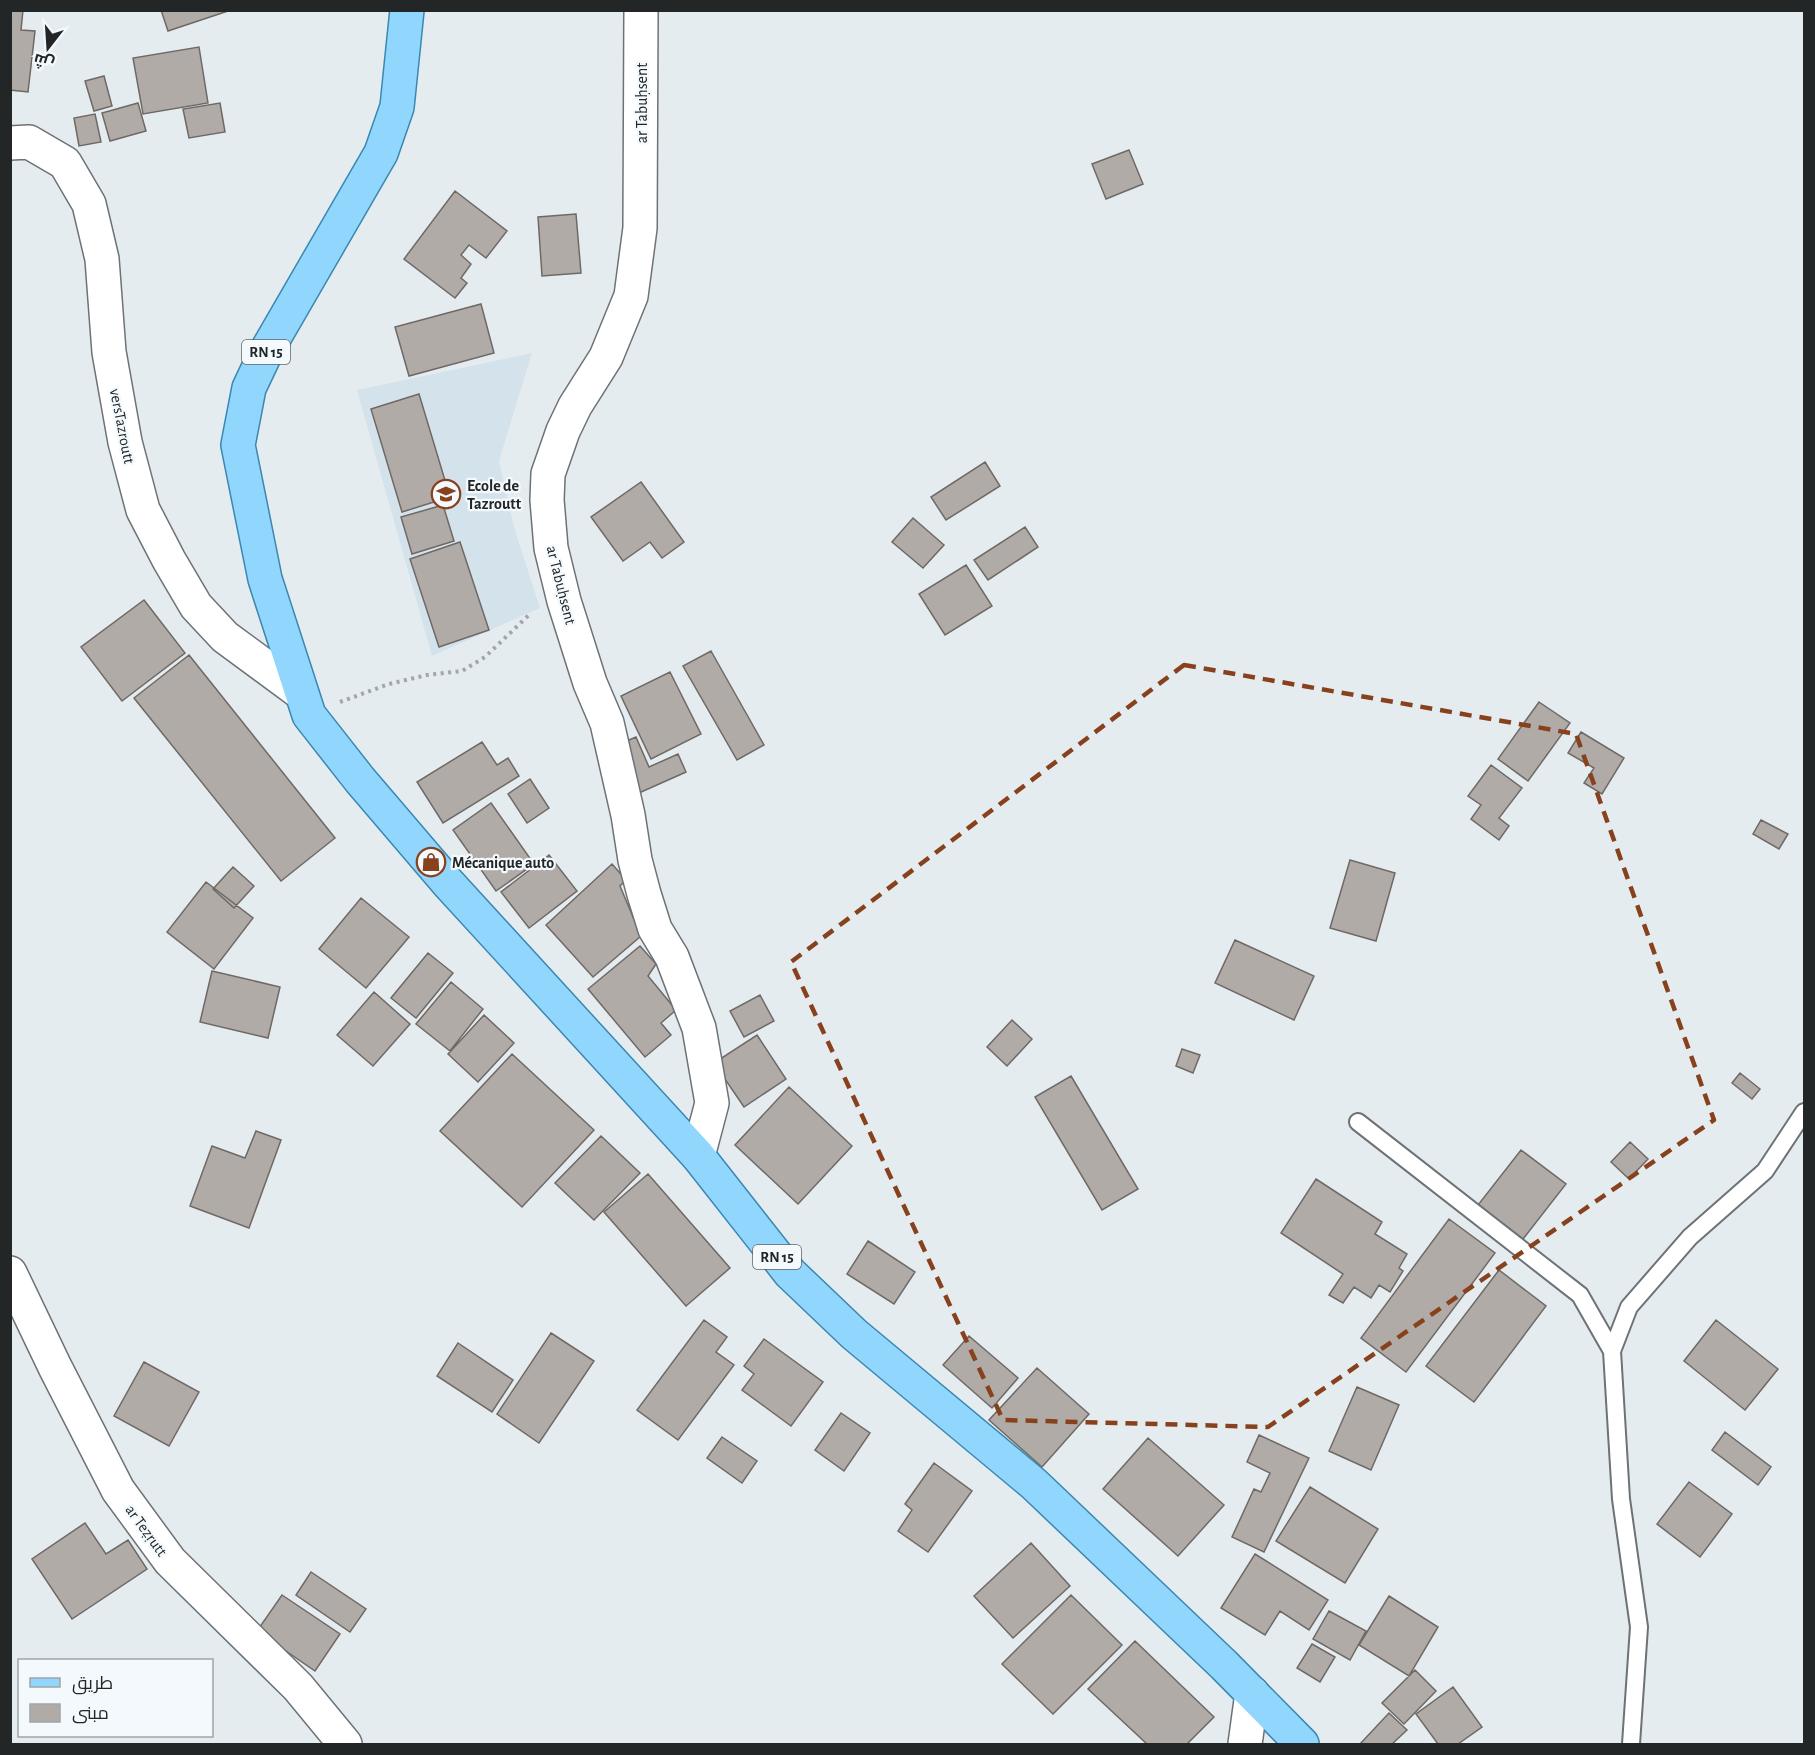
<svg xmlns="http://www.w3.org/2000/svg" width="1815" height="1755" viewBox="0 0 1815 1755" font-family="'Alegreya Sans',Cairo,sans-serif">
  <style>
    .built { fill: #d4e2eb }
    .building { fill: #b1aba8; stroke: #6f6966; stroke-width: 1.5 }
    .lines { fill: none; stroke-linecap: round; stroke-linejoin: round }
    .lane-casing { stroke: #6d7276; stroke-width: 20 }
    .street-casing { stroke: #6d7276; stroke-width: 36 }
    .primary-casing { stroke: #3a87b1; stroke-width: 36 }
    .path { stroke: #a0a6a9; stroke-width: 4; stroke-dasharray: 3 4.5; stroke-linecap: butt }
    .lane { stroke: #fff; stroke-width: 16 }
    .street { stroke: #fff; stroke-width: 33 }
    .primary { stroke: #91d6fd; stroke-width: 33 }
    .marked { fill: none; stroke: #88411d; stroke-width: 4.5; stroke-dasharray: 12 8; stroke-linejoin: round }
    .labels { text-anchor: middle; stroke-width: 4.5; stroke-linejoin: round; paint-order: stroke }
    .shield { fill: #f3f9fd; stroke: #616567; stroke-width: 1.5 }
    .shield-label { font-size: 15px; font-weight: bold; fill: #232627 }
    .street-label { font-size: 16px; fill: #232627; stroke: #f3f9fd }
    .poi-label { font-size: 16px; font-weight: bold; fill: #232627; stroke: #f3f9fd; text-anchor: start }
  </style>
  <rect width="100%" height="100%" fill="#e5ecf0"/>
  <path class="built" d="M532 353 499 461 514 527 540 608 432 656 357 390Z"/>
  <path class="building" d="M10 10H23L21 30 35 31 28 92 10 90Z
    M161 10H231L168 31Z
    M199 47 208 103 143 114 133 58Z
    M104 76 112 106 94 111 85 81Z
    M138 103 146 131 110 141 102 113Z
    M220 103 225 132 189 138 183 109Z
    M95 114 101 142 79 146 74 118Z
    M1129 150 1143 184 1106 199 1092 164Z
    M455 191 507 231 486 258 469 245 461 255 471 264 461 278 467 283 455 298 404 259Z
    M576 214 581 273 542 276 538 217Z
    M481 304 494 353 409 376 395 327Z
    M419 394 450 497 402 512 371 409Z
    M985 462 1000 486 946 520 931 497Z
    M641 482 684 542 662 558 650 542 623 561 591 517Z
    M443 505 454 541 412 554 401 517Z
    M913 518 944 545 923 568 892 542Z
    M1025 527 1038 547 988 580 974 560Z
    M460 542 489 630 439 647 410 559Z
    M966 565 992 606 945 635 919 594Z
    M144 600 185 653 122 701 81 647Z
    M711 651 764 745 737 760 683 666Z
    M189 655 335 838 281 881 134 698Z
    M670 672 701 734 651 759 621 696Z
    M1539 702 1570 723 1528 781 1498 759Z
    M1581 732 1624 758 1602 794 1584 783 1594 768 1568 753Z
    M636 737 649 767 678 754 686 772 639 793 617 745Z
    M482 742 497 765 508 758 519 776 443 823 417 782Z
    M1491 765 1522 788 1499 818 1509 826 1499 840 1471 819 1481 805 1468 796Z
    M530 779 549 808 527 823 508 794Z
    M491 803 534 864 496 891 453 830Z
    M1761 820 1788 834 1779 849 1753 834Z
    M549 855 577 891 529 928 501 892Z
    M1350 860 1395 873 1376 941 1330 928Z
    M612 864 626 880 620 886 641 936 593 977 546 925Z
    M233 867 254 886 234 908 213 889Z
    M206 882 253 918 214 969 167 932Z
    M361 898 409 937 366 988 319 949Z
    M1235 940 1314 976 1294 1020 1215 983Z
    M640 946 656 964 648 976 676 1010 661 1023 671 1035 645 1057 588 989Z
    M428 953 453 973 416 1018 391 998Z
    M212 971 280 987 268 1038 200 1022Z
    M451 982 483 1009 450 1051 416 1024Z
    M374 992 410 1024 373 1066 337 1035Z
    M760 995 774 1021 744 1037 730 1011Z
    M484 1015 514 1043 478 1082 448 1054Z
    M1012 1020 1032 1039 1007 1066 987 1047Z
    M757 1035 786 1079 744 1107 714 1063Z
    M1182 1049 1200 1055 1193 1073 1176 1066Z
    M512 1054 594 1130 522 1207 440 1131Z
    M1740 1073 1760 1089 1752 1099 1732 1083Z
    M1071 1076 1138 1189 1102 1210 1035 1097Z
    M789 1087 852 1146 798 1204 735 1145Z
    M256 1131 281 1140 249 1228 190 1206 212 1146 245 1158Z
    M601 1136 640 1173 594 1220 555 1183Z
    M1630 1142 1648 1159 1629 1179 1611 1162Z
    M1521 1150 1566 1184 1523 1239 1478 1205Z
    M648 1174 730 1268 686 1306 604 1212Z
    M1316 1179 1382 1222 1375 1234 1407 1254 1399 1268 1403 1271 1390 1292 1379 1285 1371 1298 1354 1287 1343 1303 1329 1295 1343 1274 1281 1233Z
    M1449 1219 1495 1253 1406 1372 1361 1338Z
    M868 1241 915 1272 894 1304 847 1274Z
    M1499 1270 1546 1306 1474 1402 1426 1366Z
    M704 1320 727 1337 716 1352 734 1365 678 1440 637 1410Z
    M1716 1320 1778 1369 1745 1410 1684 1361Z
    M551 1333 594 1361 539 1443 497 1414Z
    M969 1336 1018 1378 992 1408 943 1365Z
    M764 1339 823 1382 791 1426 742 1390 754 1374 744 1366Z
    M458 1343 513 1380 492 1412 437 1376Z
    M144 1362 199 1392 169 1446 114 1416Z
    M1037 1368 1089 1414 1042 1467 989 1420Z
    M1357 1387 1399 1405 1371 1470 1329 1451Z
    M841 1413 870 1433 844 1471 815 1450Z
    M1725 1432 1771 1467 1758 1485 1712 1450Z
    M1259 1435 1309 1458 1264 1552 1232 1537 1254 1489 1261 1492 1270 1473 1247 1462Z
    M722 1437 757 1461 742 1483 707 1458Z
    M1148 1438 1224 1505 1178 1556 1103 1489Z
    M934 1463 972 1491 928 1552 898 1531 912 1510 905 1504Z
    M1689 1482 1732 1514 1700 1557 1657 1524Z
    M1310 1487 1378 1529 1345 1583 1276 1541Z
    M85 1523 106 1554 128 1540 147 1569 72 1619 32 1559Z
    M1031 1543 1070 1586 1013 1638 974 1596Z
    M1255 1554 1328 1600 1309 1630 1280 1611 1265 1635 1221 1608Z
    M311 1572 366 1609 350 1632 296 1595Z
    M282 1595 340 1634 315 1671 257 1631Z
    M1071 1595 1122 1645 1053 1714 1002 1664Z
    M1389 1596 1438 1627 1409 1676 1359 1645Z
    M1329 1611 1366 1631 1350 1660 1313 1639Z
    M1135 1641 1214 1717 1187 1744H1147L1088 1689Z
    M1312 1644 1335 1657 1320 1682 1297 1668Z
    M1415 1670 1436 1691 1404 1724 1382 1703Z
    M1453 1687 1482 1727 1458 1744H1438L1416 1714Z
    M1389 1713 1407 1730 1392 1744H1360Z"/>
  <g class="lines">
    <g class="lane-casing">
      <path id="lane" d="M1358 1122 1580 1295 1612 1351 1621 1499 1639 1627 1631 1744
        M1612 1351 1629 1307 1690 1237 1765 1171 1804 1112"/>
    </g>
    <g class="street-casing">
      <path id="street" d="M641 10 640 228 631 296 606 357 575 406 563 431 548 474 547 500 551 548 564 601 590 683 607 723 628 815 635 860 644 894 655 929 672 957 699 1028 712 1103 698 1156
        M10 143 29 142 65 163 89 204 102 259 109 352 125 442 143 510 169 560 196 606 225 637 301 693
        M10 1273 55 1367 118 1490 170 1561 298 1687 345 1744
        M1245 1744 1252 1693"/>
    </g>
    <g class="primary-casing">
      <path id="primary" d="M407 10 397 107 381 153 267 350 249 388 238 445 265 579 309 715 360 780 448 883 698 1156 790 1273 854 1334 1034 1484 1224 1665 1302 1744"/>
    </g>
    <path class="path" d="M340 702 389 684 427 675 462 671 485 657 531 613"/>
    <use href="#lane" class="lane"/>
    <use href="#street" class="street"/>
    <use href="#primary" class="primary"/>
  </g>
  <path class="marked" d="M1184 665 1576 734 1714 1120 1268 1427 1003 1420 791 962Z"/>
  <defs>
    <g id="school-ring" transform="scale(1.5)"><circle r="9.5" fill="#f3f9fd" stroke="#88411d" stroke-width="1.5"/><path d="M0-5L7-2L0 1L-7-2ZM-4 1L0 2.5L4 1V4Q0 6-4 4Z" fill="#88411d"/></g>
    <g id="shop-ring" transform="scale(1.5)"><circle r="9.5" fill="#f3f9fd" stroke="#88411d" stroke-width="1.5"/><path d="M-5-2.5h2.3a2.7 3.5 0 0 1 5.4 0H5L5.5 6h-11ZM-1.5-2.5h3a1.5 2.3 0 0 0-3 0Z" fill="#88411d"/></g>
  </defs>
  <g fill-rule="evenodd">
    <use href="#school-ring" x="446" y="494"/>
    <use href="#shop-ring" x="431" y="862"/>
  </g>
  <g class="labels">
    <g class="shield">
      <rect x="242" y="340" width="48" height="24" rx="4.5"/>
      <rect x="753" y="1245" width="48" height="24" rx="4.5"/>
    </g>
    <g class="shield-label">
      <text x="266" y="357">RN 15</text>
      <text x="777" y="1262">RN 15</text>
    </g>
    <g class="street-label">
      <text transform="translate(641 103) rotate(-90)" y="6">ar Tabuḥsent</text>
      <text transform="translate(123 426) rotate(79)" y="6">versTazroutt</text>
      <text transform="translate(562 585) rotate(76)" y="6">ar Tabuḥsent</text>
      <text transform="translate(147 1530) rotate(54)" y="6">ar Teẓṛutt</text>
    </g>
    <g class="poi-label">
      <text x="467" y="491">Ecole de<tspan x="467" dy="18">Tazroutt</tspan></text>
      <text x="452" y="868">Mécanique auto</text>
    </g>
  </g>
  <rect width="1815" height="1755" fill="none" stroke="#232627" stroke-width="24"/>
  <rect x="18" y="1659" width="195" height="78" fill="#f3f9fd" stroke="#a0a5a7" stroke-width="1.5"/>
  <rect x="30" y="1678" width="30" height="9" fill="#91d6fd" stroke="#a0a5a7" stroke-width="1.5"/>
  <text x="72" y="1689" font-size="18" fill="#232627">طريق</text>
  <rect x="30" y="1704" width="30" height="18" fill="#b1aba8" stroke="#a0a5a7" stroke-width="1.5"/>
  <text x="72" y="1719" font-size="18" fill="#232627">مبنى</text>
  <g transform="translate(48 48) rotate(197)" stroke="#f3f9fd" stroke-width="4.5" paint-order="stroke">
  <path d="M0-4.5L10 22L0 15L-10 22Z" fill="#232627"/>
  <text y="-9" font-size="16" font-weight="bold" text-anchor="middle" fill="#232627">ش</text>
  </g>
</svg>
